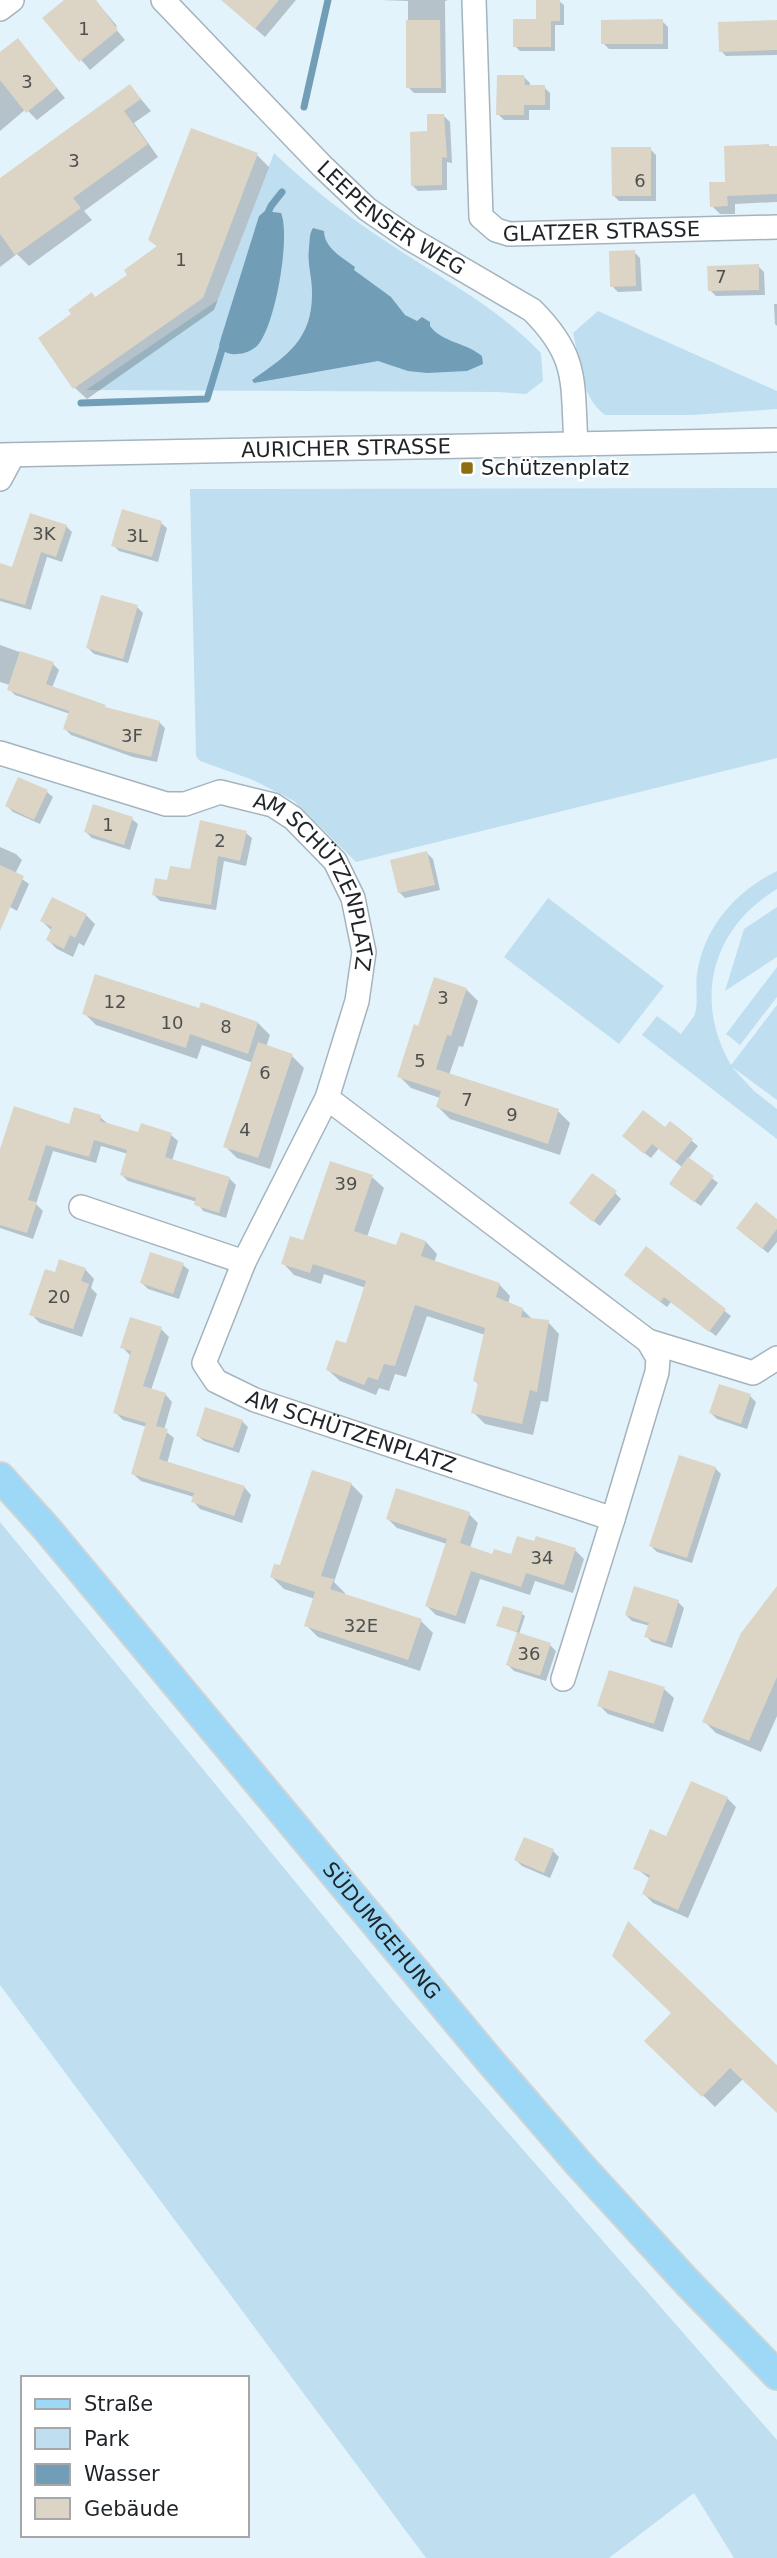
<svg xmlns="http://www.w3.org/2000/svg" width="777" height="2558" viewBox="0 0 777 2558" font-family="'DejaVu Sans',sans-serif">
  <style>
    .green { fill: #bfdff0 }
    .water { fill: #719eb6 }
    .shadow { fill: #0003 }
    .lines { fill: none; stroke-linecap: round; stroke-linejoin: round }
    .stream { stroke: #719eb6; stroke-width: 7 }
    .building { fill: #dcd5c6 }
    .minor-casing { stroke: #a4b3bc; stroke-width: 26 }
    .major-casing { stroke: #d2d3d4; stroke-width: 32 }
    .minor { stroke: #fff; stroke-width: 23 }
    .major { stroke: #9dd9f7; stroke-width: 28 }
    .poi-dot { fill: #8e6e12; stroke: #fff; stroke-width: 2.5 }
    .labels { text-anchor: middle; stroke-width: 5; stroke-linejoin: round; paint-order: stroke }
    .number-label { font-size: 18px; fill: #4e5050 }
    .street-label { font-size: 21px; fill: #1e2428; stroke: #fff }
    .poi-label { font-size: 21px; fill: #1e2428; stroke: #fff; text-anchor: start }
  </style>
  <rect width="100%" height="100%" fill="#e3f3fc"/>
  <path class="green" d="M274 153C310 187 343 213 384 240 438 277 495 305 541 353L543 381 526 394 498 392 86 390 218 300Z
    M598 311 777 391V409L692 415H605C580 396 580 362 573 333Z
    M777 488V758L356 862 294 801 253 780 200 761 196 756 190 489Z
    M777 871V889C712 928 693 1000 731 1065L777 1005V1100L732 1067 754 1091 777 1109V1139L642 1035 657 1016 681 1034C685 1028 690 1022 694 1016 699 1006 695 986 697 974 704 927 736 891 777 871Z
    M548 898 664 986 619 1044 504 957Z
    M777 907V957L725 991 744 929Z
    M777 967V997L740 1045 726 1034Z
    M0 1522 399 2008 777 2440V2558H734L694 2493 609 2558H426L0 1985Z"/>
  <path class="water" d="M265 211 281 213C291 236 275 328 257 346 251 351 245 354 237 354 228 355 224 352 219 345L221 338 259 216Z
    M313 228 324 231C324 248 343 258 355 267L354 270 391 297 405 315 417 321 422 317 430 322V326C441 342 467 343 482 356L483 364 467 371 427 373 408 371 378 361 254 383 252 380C288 355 313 339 312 291 312 277 307 263 309 248 310 240 309 234 313 228Z"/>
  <path class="shadow" d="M67 0H95L117 26 115 28 125 40 90 70 45 18Z
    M231 0H296L265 37 237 13Z
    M380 0H448L445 1 446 93H414L408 87V1Z
    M559 1 564 5V25H555V51H520L515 46Z
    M662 21 668 27V49H609L603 43Z
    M777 22V55L726 56 721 51Z
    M26 50 65 98 37 120 26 109 0 131V55Z
    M524 77 530 83V87H544L550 93V110H529V120H504L498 114Z
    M130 86 151 111 134 123 158 157 84 211 92 220 29 266 17 254 0 267V180Z
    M444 116 450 122 452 163 447 162V190L418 191 412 185 429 133Z
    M777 146V202L735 204V214H720L712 206 727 184 725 147Z
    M650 149 656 155V201H619L613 195Z
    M257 155 269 167 214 310 87 399 75 388 74 315 130 275 158 247 150 240Z
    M634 252 640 258 642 291 618 292 612 286Z
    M758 266 764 272 765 295 716 296 710 290Z
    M774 304H777V326L775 324Z
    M161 523 167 528 158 562 119 551 113 545Z
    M66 526 72 532 62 562 47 557 31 610 0 601V567L14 569Z
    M137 607 143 613 128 663 94 654 88 648Z
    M0 645 53 664 59 670 52 688 105 707 108 710 159 722 165 728 157 762 133 757 71 735 65 729 70 714 15 695 9 689 10 685 0 682Z
    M47 792 53 797 40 824 13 812 7 806Z
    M132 819 138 824 130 850 92 838 86 832Z
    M246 833 252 838 246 866 224 861 216 910 160 901 154 895 169 882 191 871Z
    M0 847 16 854 22 860 15 874 29 884 17 911 0 901Z
    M427 853 433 859 440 890 405 898 399 892Z
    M86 915 95 924 84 946 79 943 73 957 57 949 48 940 52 931 42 921Z
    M466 989 478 1001 463 1047 459 1046 449 1075 558 1111 570 1123 560 1155 450 1119 438 1107 440 1098 411 1088 399 1076 420 1028Z
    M200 1010 258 1023 270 1035 266 1047 292 1056 304 1068 270 1169 237 1158 225 1146 253 1063 202 1045 197 1059 96 1025 84 1013Z
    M100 1117 107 1123 139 1134 171 1135 178 1141 172 1161 229 1178 236 1185 226 1218 203 1211 197 1202 128 1181 122 1175 128 1154 101 1146 96 1163 53 1151 36 1204 43 1211 33 1239 0 1228V1155Z
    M670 1123 698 1146 688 1159 718 1183 701 1206 677 1189 683 1168 659 1148 651 1158 630 1142 665 1130Z
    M372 1177 384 1188 367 1237 397 1247 402 1234 426 1242 437 1254 434 1263 499 1284 510 1296 508 1304 522 1309 533 1320 548 1322 559 1334 548 1402 541 1401 533 1435 485 1424 473 1412 479 1385 475 1381 485 1335 427 1316 406 1377 395 1374 389 1391 379 1388 376 1395 340 1381 328 1370 347 1345 366 1288 324 1274 321 1284 294 1275 283 1263Z
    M615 1193 621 1199 600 1226 577 1208Z
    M777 1221V1242L768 1253 744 1234Z
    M646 1249 731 1316 716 1336 671 1302 667 1307 632 1281Z
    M183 1265 189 1270 179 1299 148 1289 142 1283Z
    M85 1269 94 1279 91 1288 97 1294 82 1337 40 1323 31 1314 56 1275Z
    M161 1329 169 1337 151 1390 165 1394 172 1402 164 1430 174 1438 167 1464 244 1487 251 1495 242 1523 200 1509 193 1501 194 1497 141 1481 133 1474 147 1427 123 1420 115 1412 130 1355 122 1347Z
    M750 1396 756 1402 747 1429 717 1419 711 1413Z
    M242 1421 248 1427 239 1453 204 1441 198 1436Z
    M715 1468 721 1474 692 1563 657 1552 651 1546Z
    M351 1484 363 1496 334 1582 345 1593 344 1596 421 1621 433 1633 420 1671 318 1637 306 1625 315 1599 284 1589 272 1577Z
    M469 1514 478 1523 470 1548 493 1556 575 1550 584 1559 573 1593 535 1581 530 1595 480 1579 465 1624 436 1615 427 1606 447 1544 397 1528 388 1519Z
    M777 1589V1716L761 1752 716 1733 704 1721Z
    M678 1602 684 1608 672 1648 652 1642 646 1636 650 1626 632 1621 626 1615Z
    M522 1614 525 1616 519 1634 550 1645 556 1651 546 1681 514 1671 508 1665 518 1633 498 1625Z
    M610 1672 664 1689 674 1698 663 1732 608 1714 599 1705Z
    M727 1798 736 1807 688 1918 653 1903 644 1894 650 1879 636 1868 667 1839Z
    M553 1851 559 1857 550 1878 522 1866 516 1860Z
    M647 2041 777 2067V2111L743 2079 715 2107Z"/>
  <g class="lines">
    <path class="stream" d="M304 107 328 0
      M265 219 271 206 282 192
      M81 403 207 399 224 343"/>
  </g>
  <path class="building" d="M64 0H96L118 30 79 62 42 18Z
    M221 0H279L255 29Z
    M536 0H560V21H551V47H513V19H536Z
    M663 19V44H601V20Z
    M406 20H440L441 88H406Z
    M777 20V50L719 52 718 22Z
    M18 38 57 88 26 113 0 80V52Z
    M497 75H524L525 85H545V105H524V115H496Z
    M130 84 141 99 124 111 148 144 73 198 81 208 15 255 0 234V178Z
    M427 114H444L447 158 442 157V185L411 186 410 132 427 131Z
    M191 128 258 153 203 298 73 389 38 338 71 314 68 310 92 292 95 297 127 275 124 270 157 246 148 240Z
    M769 144V146H777V194L727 196 728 206 710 207 709 182H725L724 146Z
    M611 147H651V196H612Z
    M635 250 636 286 610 287 609 251Z
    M759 264V290L708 291 707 266Z
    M122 509 162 521 152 557 111 546Z
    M30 513 67 525 56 557 41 552 25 605 0 598V563L12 567Z
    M101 595 138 605 123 659 86 648Z
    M20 651 54 662 46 684 106 705 105 707 160 721 151 757 125 751 63 729 69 711 7 690Z
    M18 777 48 790 34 820 5 806Z
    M93 804 133 817 124 845 84 832Z
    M200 820 247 831 240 861 218 856 211 905 152 895 155 878 167 880 170 866 190 869Z
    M427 851 435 885 398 893 390 860Z
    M0 865 24 876 0 931Z
    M52 897 87 914 75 938 70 935 64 949 46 940 52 927 40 921Z
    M95 974 199 1008 201 1002 258 1022 248 1054 190 1034 186 1048 82 1014Z
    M434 977 467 988 451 1036 447 1035 436 1069 559 1109 548 1144 436 1107 441 1091 397 1077 414 1024 418 1026Z
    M258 1042 293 1054 258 1158 223 1147Z
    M14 1106 69 1124 74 1107 101 1115 100 1121 138 1132 141 1123 172 1133 165 1157 230 1177 219 1213 194 1205 196 1198 120 1175 127 1150 94 1140 89 1157 46 1145 28 1200 37 1202 27 1233 0 1225V1149Z
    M643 1110 665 1127 670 1121 693 1139 675 1162 652 1144 644 1154 622 1136Z
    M688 1157 714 1176 694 1202 669 1184Z
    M330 1161 373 1175 354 1231 396 1245 401 1232 426 1241 421 1256 500 1283 496 1297 523 1308 521 1317 549 1320 537 1392 530 1390 522 1424 471 1413 478 1383 473 1381 485 1328 415 1305 395 1366 384 1364 378 1380 368 1377 364 1385 326 1370 336 1340 346 1343 366 1281 313 1264 310 1273 281 1264 290 1236 303 1240Z
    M592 1173 617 1191 593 1222 569 1203Z
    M756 1202 777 1219V1229L762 1249 736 1228Z
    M646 1246 726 1309 709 1332 664 1297 660 1302 624 1275Z
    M150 1252 184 1263 173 1294 140 1283Z
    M59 1259 86 1268 81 1281 89 1284 73 1329 29 1315 45 1269 55 1272Z
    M130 1317 162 1327 143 1386 166 1393 156 1426 168 1429 159 1459 245 1486 234 1516 191 1502 194 1493 131 1474 146 1423 113 1413 131 1351 120 1348Z
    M719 1384 751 1394 741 1424 709 1413Z
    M205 1407 243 1420 233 1448 196 1436Z
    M679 1455 716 1467 687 1558 649 1546Z
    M312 1470 352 1483 321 1576 334 1579 330 1589 422 1619 408 1660 304 1626 315 1592 270 1577 274 1564 280 1565Z
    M396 1488 470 1512 460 1543 492 1554 494 1549 511 1554 517 1536 534 1541 536 1536 576 1548 564 1585 526 1573 521 1587 471 1571 456 1616 425 1606 447 1539 386 1519Z
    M634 1586 679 1600 666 1643 644 1637 649 1623 625 1615Z
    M777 1586V1677L749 1741 702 1722 741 1633Z
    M503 1606 523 1612 517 1632 496 1626Z
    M517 1632 551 1643 540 1676 506 1665Z
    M609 1670 665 1687 654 1724 597 1706Z
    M691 1781 728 1797 678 1910 642 1894 650 1875 633 1869 650 1829 666 1836Z
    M524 1837 554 1849 544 1873 514 1860Z
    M628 1921 777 2065V2113L730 2068 702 2097 644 2041 671 2013 612 1956Z"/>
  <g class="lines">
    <g class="minor-casing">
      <g id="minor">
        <path id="s1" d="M163 0 322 166 367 209 409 238 532 310C579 357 572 381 576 444"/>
        <path id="s2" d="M474 0 481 217 496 230 509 234 777 227"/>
        <path d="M0 9 12 0"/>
        <path id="s3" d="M0 455 777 440"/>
        <path d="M0 479 13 455"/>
        <path id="s4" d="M0 753 166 804H185L220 792 273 805 293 818 335 861 353 898 364 952 357 1001 327 1098 244 1262 204 1363 216 1381 255 1400 613 1519 657 1372 658 1358 648 1341 327 1098"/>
        <path d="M81 1207 244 1262"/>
        <path d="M648 1341 753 1373 777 1358"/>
        <path d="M563 1679 613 1519"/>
      </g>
    </g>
    <g class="major-casing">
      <g id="major">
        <path id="s5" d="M0 1477 47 1529 490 2061 579 2164 687 2282 777 2375"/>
      </g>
    </g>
    <use href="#minor" class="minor"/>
    <use href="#major" class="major"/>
  </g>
  <rect class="poi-dot" x="460" y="461" width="14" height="14" rx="3.5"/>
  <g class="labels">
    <g class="number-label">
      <text x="84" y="35">1</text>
      <text x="27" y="88">3</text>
      <text x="74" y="167">3</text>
      <text x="640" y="187">6</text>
      <text x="181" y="266">1</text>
      <text x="721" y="283">7</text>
      <text x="44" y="540">3K</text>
      <text x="137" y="542">3L</text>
      <text x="132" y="742">3F</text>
      <text x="108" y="831">1</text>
      <text x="220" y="847">2</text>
      <text x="443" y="1004">3</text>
      <text x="115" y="1008">12</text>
      <text x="172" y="1029">10</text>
      <text x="226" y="1033">8</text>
      <text x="420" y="1067">5</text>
      <text x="265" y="1079">6</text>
      <text x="467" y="1106">7</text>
      <text x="512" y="1121">9</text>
      <text x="245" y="1136">4</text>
      <text x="346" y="1190">39</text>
      <text x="59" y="1303">20</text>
      <text x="542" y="1564">34</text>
      <text x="361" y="1632">32E</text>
      <text x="529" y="1660">36</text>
    </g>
    <g class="street-label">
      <text dy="7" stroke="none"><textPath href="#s1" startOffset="317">LEEPENSER WEG</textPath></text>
      <text dy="7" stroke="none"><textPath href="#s2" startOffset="343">GLATZER STRASSE</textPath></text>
      <text dy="7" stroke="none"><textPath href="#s3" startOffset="346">AURICHER STRASSE</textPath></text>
      <text dy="7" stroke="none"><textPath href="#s4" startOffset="374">AM SCHÜTZENPLATZ</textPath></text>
      <text dy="7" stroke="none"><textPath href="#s4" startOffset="1074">AM SCHÜTZENPLATZ</textPath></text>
      <text dy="7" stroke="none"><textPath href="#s5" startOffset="593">SÜDUMGEHUNG</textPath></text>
    </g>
    <g class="poi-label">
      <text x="481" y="475">Schützenplatz</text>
    </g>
  </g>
  <rect x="21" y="2376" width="228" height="161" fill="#ffffff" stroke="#a5a7a9" stroke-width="2"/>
  <rect x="35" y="2399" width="35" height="10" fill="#9dd9f7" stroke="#a5a7a9" stroke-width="2"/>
  <text x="84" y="2411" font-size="21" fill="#1e2428">Straße</text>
  <rect x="35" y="2428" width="35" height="21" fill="#bfdff0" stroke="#a5a7a9" stroke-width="2"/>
  <text x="84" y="2446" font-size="21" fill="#1e2428">Park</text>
  <rect x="35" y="2464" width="35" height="21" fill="#719eb6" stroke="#a5a7a9" stroke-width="2"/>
  <text x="84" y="2481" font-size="21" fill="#1e2428">Wasser</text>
  <rect x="35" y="2498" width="35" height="21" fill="#dcd5c6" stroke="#a5a7a9" stroke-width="2"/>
  <text x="84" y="2516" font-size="21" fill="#1e2428">Gebäude</text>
</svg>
